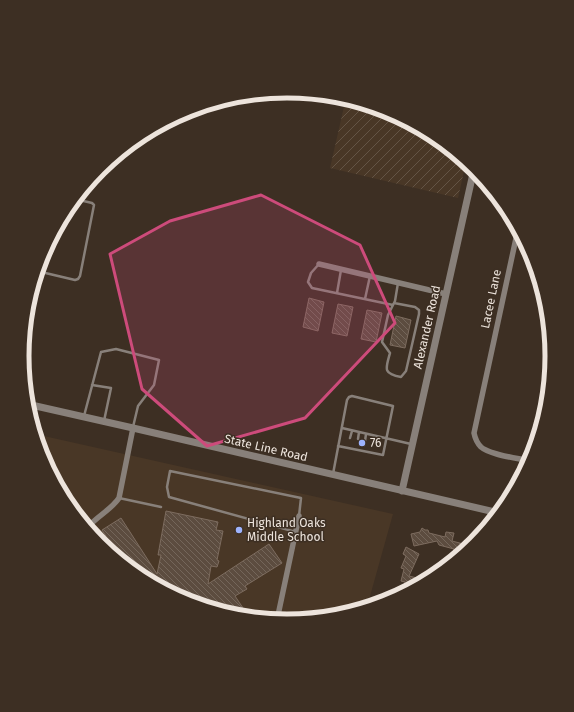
<svg xmlns="http://www.w3.org/2000/svg" width="574" height="712" viewBox="0 0 574 712" font-family="'Fira Sans',sans-serif">
  <style>
    .built { fill: #493726 }
    .industrial { fill: url(#industrial-furrows) }
    .building { fill: url(#building-back-hatch); stroke: #7d6c5f }
    .lines { fill: none; stroke-linecap: round; stroke-linejoin: round }
    .service { stroke: #88807a; stroke-width: 2.5 }
    .minor { stroke: #88807a; stroke-width: 5.5 }
    .tertiary { stroke: #88807a; stroke-width: 7 }
    .marked { fill: #cd4b7b; fill-opacity: 0.2; stroke: #cd4b7b; stroke-width: 3; stroke-linejoin: round }
    .poi-dot { fill: #9eb3fd; stroke: #3d2f23; stroke-width: 1.5 }
    .labels { text-anchor: middle; stroke-width: 3; stroke-linejoin: round; paint-order: stroke }
    .street-label { font-size: 12px; fill: #ede4dc; stroke: #3d2f23 }
    .poi-label { font-size: 12px; fill: #ede4dc; stroke: #3d2f23; text-anchor: start }
    .rim { fill: none; stroke: #ede4dc; stroke-width: 5 }
  </style>
  <defs>
    <pattern id="industrial-furrows" width="10" height="10" patternUnits="userSpaceOnUse"><rect width="10" height="10" fill="#493726"/><path d="M-1 1l2-2M0 10L10 0M9 11l2-2" fill="none" stroke="#645445"/></pattern>
    <pattern id="building-back-hatch" width="6" height="6" patternUnits="userSpaceOnUse"><rect width="6" height="6" fill="#5c4c3f"/><path d="M-1 5l2 2M0 0l6 6M5-1l2 2" fill="none" stroke="#74665a"/></pattern>
  </defs>
  <rect width="100%" height="100%" fill="#3d2f23"/>
  <path class="built" d="M35 434 393 514 367 607 338 616 287 621 235 616 185 601 140 576 99 543 78 517 79 514 74 513 67 503 42 457Z"/>
  <path class="industrial" d="M346 98 389 111 434 136 466 162 458 198 330 168Z"/>
  <path class="building" d="M309 298 324 302 318 331 303 327Z
    M338 304 353 307 347 336 332 333Z
    M367 310 382 313 376 342 361 339Z
    M396 316 411 320 405 348 390 345Z
    M166 511 218 522 216 530 223 531 217 560 219 561 217 567 211 566 208 584 269 544 282 563 245 586 247 589 235 596 243 608 240 610 245 617 235 616 213 609 209 603 189 599 188 602 185 601 140 576 120 560H121L102 530 121 518 157 574 161 555H158Z
    M422 528 425 530H428L429 533 445 537 446 532 454 533 452 541 471 546 459 556 452 555 454 549 439 545 437 541 414 546 411 534 420 532Z
    M406 547 419 554 409 576 417 578 415 587 403 593 405 582 401 581 404 569 401 568 406 556 403 554Z"/>
  <g class="lines">
    <path class="service" d="M319 264 311 273 308 282 312 288 393 305
      M37 271 75 280 78 279 80 276 94 205 92 203 75 199
      M337 293 341 270
      M365 299 370 276
      M394 303 415 307 419 310V314L406 371 401 377C382 374 386 368 390 353L382 342 388 315 395 301 398 283
      M92 385 111 388 104 421
      M84 416 101 352 116 349 159 360 154 385 138 406 133 427
      M342 428 411 444
      M350 438 352 431
      M358 439 359 432
      M365 441 366 434
      M373 442 374 436
      M333 474 347 400 349 397 352 396 393 406 383 455 338 446
      M119 498 161 507
      M296 532 169 497 167 487 170 471 301 498 299 516"/>
    <path class="minor" d="M518 229 474 433C475 438 477 443 481 447 490 455 517 458 530 461
      M319 264 446 294
      M87 528C97 516 111 510 119 498L133 428
      M431 578C434 571 438 567 446 567
      M277 620 299 516"/>
    <path class="tertiary" d="M27 404 133 428 499 513
      M402 491 474 169"/>
  </g>
  <path class="marked" d="M261 195 360 245 395 323 305 418 207 446 142 389 110 254 170 221Z"/>
  <g class="poi-dot">
    <circle cx="362" cy="443" r="4"/>
    <circle cx="239" cy="530" r="4"/>
  </g>
  <g class="labels">
    <g class="street-label">
      <text transform="translate(491 299) rotate(-78)" y="4">Lacee Lane</text>
      <text transform="translate(427 327) rotate(-77)" y="4">Alexander Road</text>
      <text transform="translate(266 448) rotate(13)" y="4">State Line Road</text>
    </g>
    <g class="poi-label">
      <text x="370" y="447">76</text>
      <text x="247" y="527">Highland Oaks<tspan x="247" dy="14">Middle School</tspan></text>
    </g>
  </g>
  <path d="M0 0H574V712H0ZM29 356a258 258 0 1 1 516 0a258 258 0 1 1-516 0Z" fill="#3d2f23" fill-rule="evenodd"/>
  <path class="rim" d="M29 356a258 258 0 1 1 516 0a258 258 0 1 1-516 0Z"/>
</svg>
